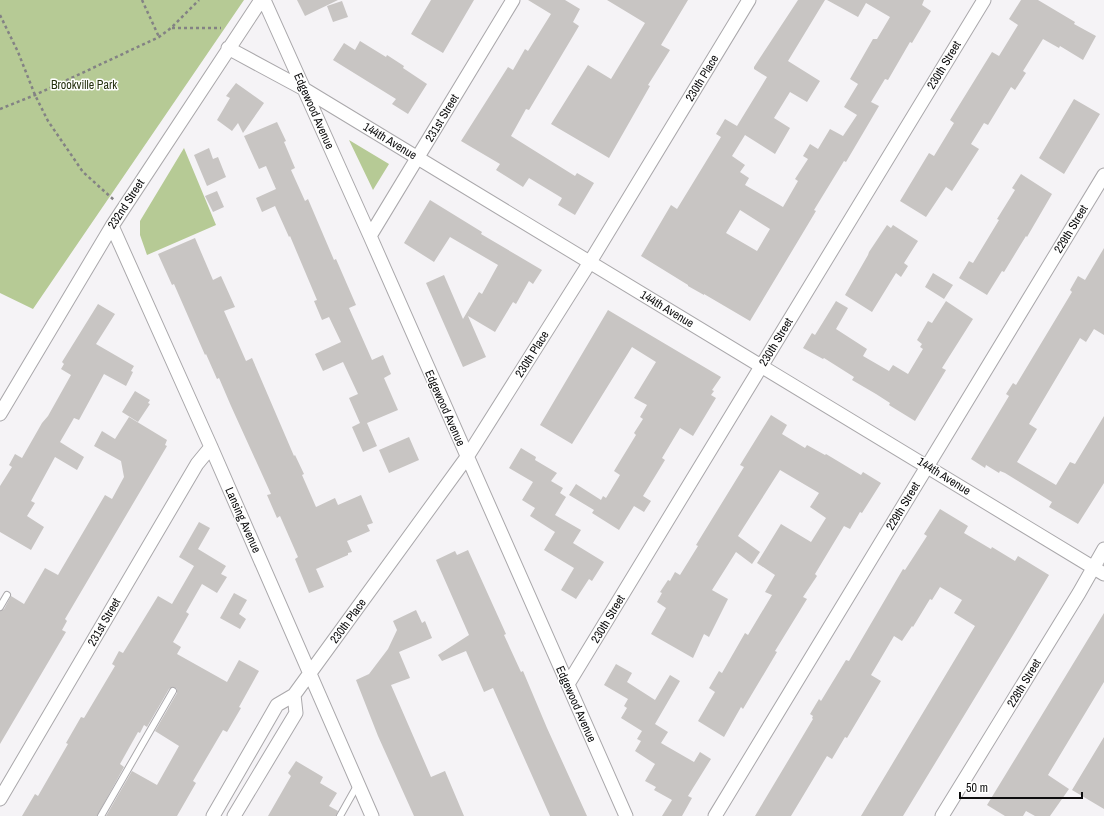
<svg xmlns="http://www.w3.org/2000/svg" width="1104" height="816" viewBox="0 0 1104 816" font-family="'Archivo Narrow',sans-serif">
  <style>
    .green { fill: #b6ca95 }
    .building { fill: #c8c5c3; fill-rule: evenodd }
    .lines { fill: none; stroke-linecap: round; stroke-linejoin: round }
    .service-casing { stroke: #aaa8ab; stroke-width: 8 }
    .minor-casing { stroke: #aaa8ab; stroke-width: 15 }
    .path { stroke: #838284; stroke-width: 2.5; stroke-dasharray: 3 3; stroke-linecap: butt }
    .service { stroke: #fff; stroke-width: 6 }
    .minor { stroke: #fff; stroke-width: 13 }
    .labels { text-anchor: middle; stroke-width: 3; stroke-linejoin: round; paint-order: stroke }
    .street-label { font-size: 12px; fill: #0d0d0e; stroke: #fff }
    .park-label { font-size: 12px; fill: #263110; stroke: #fff }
  </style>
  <rect width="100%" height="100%" fill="#f5f3f6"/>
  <path class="green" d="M0 0H244L33 309 0 293Z
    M349 140 389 164 373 190Z
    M184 148 216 225 147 255 140 235V221Z"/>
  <path class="building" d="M297 0H338L305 16Z
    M431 0H474L443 53 411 34Z
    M528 0H565L580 9 573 22 579 26 529 110 526 109 511 136 575 176 577 173 594 183 575 215 558 205 562 198 529 178 523 187 496 170 500 164 461 141 508 67 513 70 525 49 528 51 551 14Z
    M607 0H688L661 45 670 50 648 85 650 86 609 158 551 124 588 65 611 79 645 23Z
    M798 0H825L788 61 820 81 807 102 790 92 774 118 790 128 775 154 745 135 732 156 745 165 740 172 749 178 745 185 783 207 798 181 795 179 808 159 803 156 810 144 818 149 830 129 843 136 857 115 844 107 858 84 850 79 873 39H877L890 17 866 3 858 17 827 0H924L922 5 931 11 912 43 910 42 888 80 885 79 871 102 879 106 846 162 844 161 814 210 816 211 750 321 704 294V295L688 286V285L641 256 671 205 677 209 721 137 716 134 725 119 737 126 767 77 754 69V67ZM740 210 770 229 757 251 726 233Z
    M1021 0H1038L1075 22 1074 24 1096 36 1083 60 1060 46 1059 48 1043 39 1023 71 1026 73 1015 90 1011 87 988 125 984 123 971 144 979 149 952 191 946 187 926 217 900 201 929 153 934 156 954 123 950 120 992 52 999 56 1018 25 1009 19Z
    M342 1 348 17 333 22 327 6Z
    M360 41 386 57 387 55 404 66 403 68 427 84 408 114 392 104 396 99 333 60 344 43 355 50Z
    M236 83 264 103 243 133 238 123 232 131 217 120 230 98 226 96Z
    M1074 99 1100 114 1064 174 1039 158Z
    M277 122 286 141 284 142 295 168 291 170 305 201 308 199 334 260 336 259 356 305 349 308 372 360 383 355 391 374 384 378 398 410 367 423 377 446 363 452 352 427 360 423 349 398 358 394 343 362 323 371 315 354 341 342 329 317 322 320 314 301 317 300 290 236 289 237 275 206 262 212 256 198 276 189 266 166 259 169 244 136Z
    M209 148 213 159 218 157 226 177 207 186 194 155Z
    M1021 174 1052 194 1027 237 1026 236 1004 272 1002 271 987 295 959 278 969 261 973 263 999 220 997 219 1015 190 1012 188Z
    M217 191 224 207 213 212 205 196Z
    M430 200 482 232 481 234 542 270 533 284 529 281 516 304 513 302 495 332 468 316 486 357 463 367 426 283 444 275 463 319 479 292 482 294 498 265 450 237 434 262 404 243Z
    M887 225 891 228 893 225 918 241 904 263 908 266 901 277 896 273 872 312 845 295 868 255 869 252Z
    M195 238 213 280 221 276 235 307 224 311 246 361 252 358 294 456 295 455 304 474 302 475 316 507 335 498 338 505 361 495 373 523 367 525 370 531 347 541 352 552 348 553V555L316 569 324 587 309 593 295 559 298 557 280 516 277 518 267 495 271 494 231 406 219 378 217 379 206 354 205 355 174 284 172 285 158 254Z
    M1104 248V335L1094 329 1086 342 1080 338 1029 424 1037 429 1017 462 1056 485 1070 462 1075 464 1104 416V483L1078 524 1049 507 1052 502 1005 473 1000 471 999 473 986 465 985 468 971 459 1009 396 1006 394 1013 383 1016 385 1072 292 1070 290 1078 276 1085 280Z
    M933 273 953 285 944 299 925 287Z
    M836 301 848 308 836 329 867 349 863 356 889 371 893 365 908 374 923 349 920 347 922 344 917 340 928 321 932 323 946 301 973 319 942 368 946 370 915 421 889 405 890 403 876 394 852 380 854 377 824 358 823 359 803 348 812 333 815 335Z
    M98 304 115 314 96 344 134 366 131 371 133 372 126 386 104 374 79 420 74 418 60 442 84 457 77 470 55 457 31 501 35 503 27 516 44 527 31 550 0 532V486L12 467 9 465 15 454 22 458 42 423 48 416 71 375 61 369 64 364 62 362Z
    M608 310 721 377 712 390 714 391 711 395 716 398 693 436 680 428 662 458 665 460 643 496 651 501 644 512 634 506 619 530 592 513 594 510 569 495 576 484 601 500 603 496 606 498 620 475 614 471 636 435 634 433 643 419 640 417 647 405 634 398 656 362 632 347 572 444 540 425Z
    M135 391 150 400 148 403 150 404 138 422 122 412Z
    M771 415 787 425 782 434 805 448 807 445 825 455 826 454 861 475 863 472 881 483 862 513 860 512 850 529 844 526 815 574 817 576 803 597 807 599 775 651 777 652 743 709 741 707 724 737 698 721 715 692 709 688 719 671 722 673 745 633 748 635 772 595 765 592 775 575 757 563 781 524 811 542 826 518 810 507 819 493 780 470 738 536 760 552 752 564 736 552 712 590 728 599 709 637 704 634 693 658 651 634 666 608 657 602 662 593 660 592 668 580 670 581 675 572 680 575 698 546 696 545 744 467 740 465Z
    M129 417 167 440 165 445 167 446 65 619 67 621 62 630 66 632 0 744V611L4 609 11 596 24 604 45 568 58 575 105 495 112 499 124 477 121 461 94 446 102 431 115 439Z
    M409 437 419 460 389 473 379 450Z
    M521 448 536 457 535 460 557 473 551 481 563 488 560 493 566 497 555 515 581 530 573 543 604 562 592 581 589 579 576 599 561 590 574 568 544 550 555 532 530 516 535 508 522 500 533 482 509 468Z
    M940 509 968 526 964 533 991 549 992 547 1015 561 1018 556 1049 575 1010 640 903 816H861L975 626 954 613 962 600 940 587 932 600 930 599 913 627 912 626 902 641 894 636 871 675 881 681 847 738 845 737 832 759 827 756 791 816H755L813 719 812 718 813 716 810 714 819 699 821 701 846 660 849 661 903 569 905 570 927 536 924 534Z
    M199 522 210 528 198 549 226 566 221 574 227 577 217 593 202 584 186 612 189 614 173 642 181 647 177 654 227 682 239 660 259 671 239 707 241 708 227 732 223 730 193 781 196 783 177 816H106L132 771 157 785 179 746 155 731 177 693V689L173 687 169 689 147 727 144 725 140 733 138 732 120 764 124 767 97 816H22L35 794 38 796 68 744 66 743 81 717 84 718 115 666 112 664 119 651 123 653 158 596 172 604 194 566 179 557Z
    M468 550 506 634 504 635 521 672 523 671 547 728 587 816H550L493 688 484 692 466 651 442 661 438 655 469 635 436 560 455 551 457 555Z
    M234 593 247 600 239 614 246 619 240 629 220 618Z
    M416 610 422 623 425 621 432 638 399 652 410 678 391 685 431 777 445 771 464 816H414L378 736 356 680 369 674 388 649 397 630 393 621Z
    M1104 613V682L1048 775 1069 789 1050 816H1035L1026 811 1023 816H1005L987 805Z
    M616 664 632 673 627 682 655 700 670 675 680 681 655 724 668 732 661 743 694 762 700 752 711 759 688 796 692 798 682 816H662L672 800 654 790 656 787 645 781 655 764 635 751 641 741 637 739 642 731 621 718 627 708 624 706 628 699 604 685Z
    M1104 737V809L1072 790Z
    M296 761 323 777 320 783 337 793 329 806 338 811 336 816H268L291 776 288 773Z"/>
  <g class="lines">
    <g class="service-casing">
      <path id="service" d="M0 607 7 595
        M101 816 173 691
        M340 816 358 784"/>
    </g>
    <g class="minor-casing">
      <path id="minor" d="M264 0 370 236 626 816
        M228 48 304 89 1104 574
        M112 226 211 447 372 816
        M370 236 513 0
        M0 414 112 226 261 0
        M568 684 984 0
        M0 799 197 464 211 447
        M213 816 277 705 294 695 467 457 590 262 749 0
        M234 816 296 713 294 695
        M715 816 1104 175
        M942 816 1079 593 1104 549"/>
    </g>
    <path class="path" d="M142 0 159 37
      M0 15 18 52 35 95 48 121 83 172 114 200
      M172 28H221
      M0 109 35 95 159 37 171 28 199 0"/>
    <use href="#service" class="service"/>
    <use href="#minor" class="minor"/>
  </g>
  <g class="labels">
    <g class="street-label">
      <text transform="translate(944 65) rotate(-59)" y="4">230th Street</text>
      <text transform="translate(702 78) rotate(-59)" y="4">230th Place</text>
      <text transform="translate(314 111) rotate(66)" y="4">Edgewood Avenue</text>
      <text transform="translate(442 118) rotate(-59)" y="4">231st Street</text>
      <text transform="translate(390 141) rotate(31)" y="4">144th Avenue</text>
      <text transform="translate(126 204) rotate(-57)" y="4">232nd Street</text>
      <text transform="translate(1071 229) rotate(-59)" y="4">229th Street</text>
      <text transform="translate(667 309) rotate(31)" y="4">144th Avenue</text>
      <text transform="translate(776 342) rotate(-59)" y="4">230th Street</text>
      <text transform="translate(532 354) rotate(-58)" y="4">230th Place</text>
      <text transform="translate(445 408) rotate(66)" y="4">Edgewood Avenue</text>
      <text transform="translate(944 476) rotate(32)" y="4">144th Avenue</text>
      <text transform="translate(903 506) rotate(-59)" y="4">229th Street</text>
      <text transform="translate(243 520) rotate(66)" y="4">Lansing Avenue</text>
      <text transform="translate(608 619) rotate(-59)" y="4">230th Street</text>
      <text transform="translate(348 621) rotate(-54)" y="4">230th Place</text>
      <text transform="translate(104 622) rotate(-60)" y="4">231st Street</text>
      <text transform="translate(1024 683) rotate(-59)" y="4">228th Street</text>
      <text transform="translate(576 704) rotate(66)" y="4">Edgewood Avenue</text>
    </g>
    <g class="park-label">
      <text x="84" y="89">Brookville Park</text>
    </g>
  </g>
  <path d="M960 792v6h122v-6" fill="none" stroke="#0d0d0e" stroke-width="2"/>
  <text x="966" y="792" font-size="12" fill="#0d0d0e" stroke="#ffffff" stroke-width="3" paint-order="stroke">50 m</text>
</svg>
